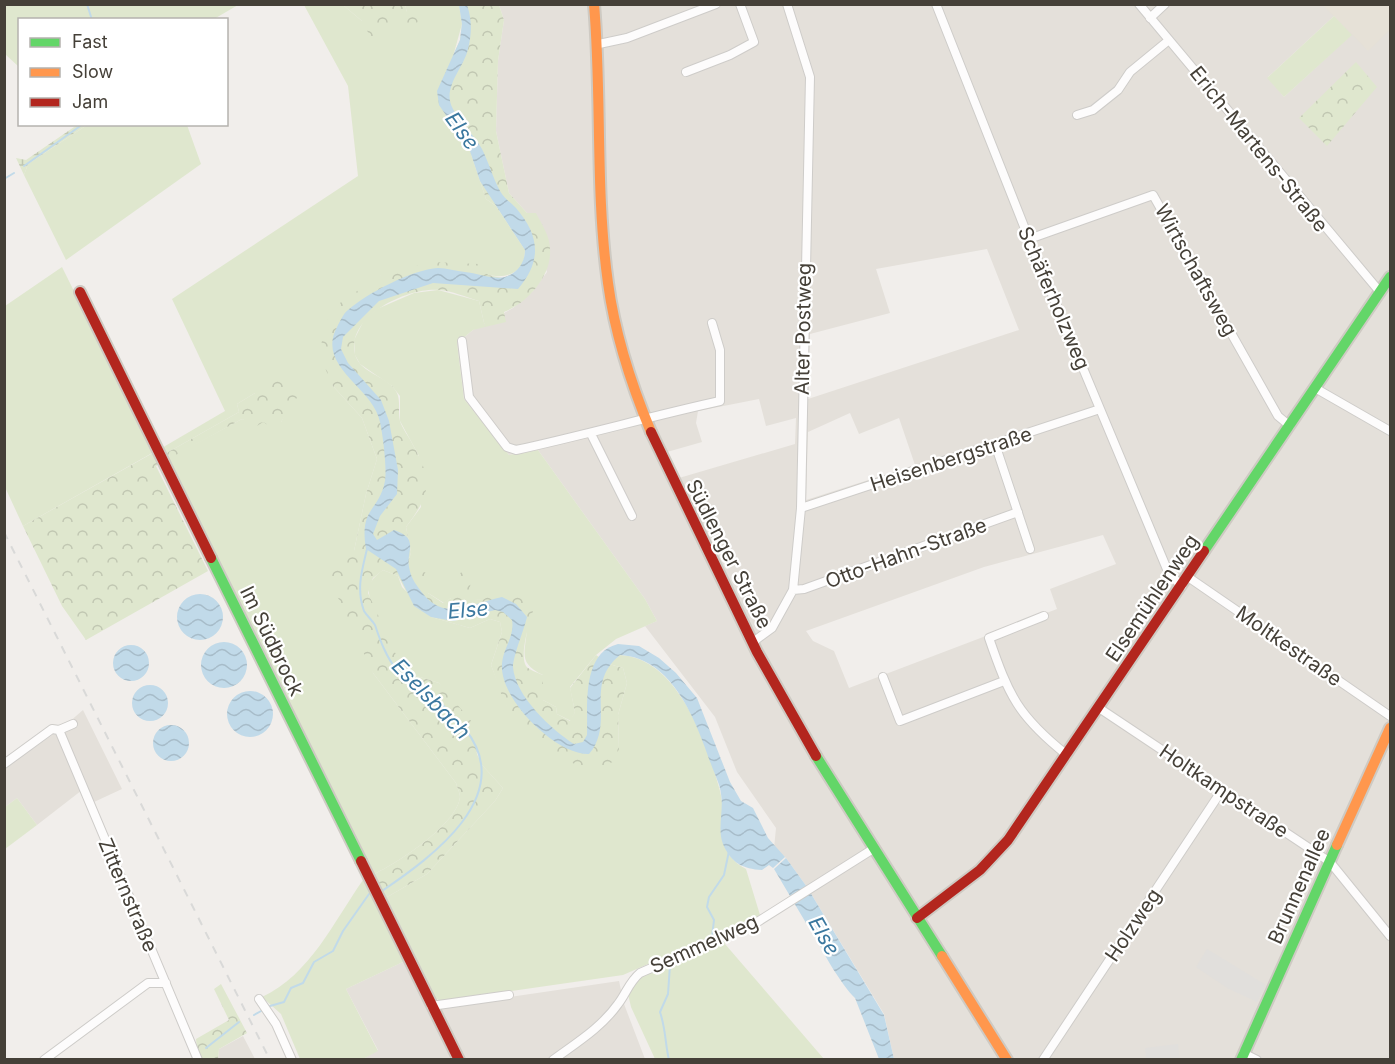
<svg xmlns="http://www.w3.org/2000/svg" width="1395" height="1064" viewBox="0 0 1395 1064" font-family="Inter,sans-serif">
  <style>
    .residential { fill: #e4e0da; fill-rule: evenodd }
    .education { fill: #e6e1d7 }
    .grass { fill: #dfe7ce }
    .forest { fill: url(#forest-crowns) }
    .wetland { fill: url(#wetland-marsh) }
    .parking { fill: #e1dfdc }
    .water { fill: url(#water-waves) }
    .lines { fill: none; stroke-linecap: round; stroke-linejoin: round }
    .stream { stroke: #c1dae9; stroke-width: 2 }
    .street-casing { stroke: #ceccc9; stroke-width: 10 }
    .fast-casing { stroke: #cecac3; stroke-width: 14 }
    .slow-casing { stroke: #cecac3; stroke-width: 14 }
    .jam-casing { stroke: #cecac3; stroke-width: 14 }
    .street { stroke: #fdfcfc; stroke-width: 8 }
    .fast { stroke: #63d668; stroke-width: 10 }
    .slow { stroke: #ff974d; stroke-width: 10 }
    .jam { stroke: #b3261e; stroke-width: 10 }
    .rail { stroke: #d9d9d8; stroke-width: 2; stroke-dasharray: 8 8; stroke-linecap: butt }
    .labels { text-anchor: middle; stroke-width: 4.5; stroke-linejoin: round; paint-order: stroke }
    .street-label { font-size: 20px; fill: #454038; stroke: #fff }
    .water-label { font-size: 21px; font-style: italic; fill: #3b789f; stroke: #fff }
  </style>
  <defs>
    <pattern id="forest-crowns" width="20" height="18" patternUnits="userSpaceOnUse" patternTransform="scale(1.5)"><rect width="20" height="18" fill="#dfe7ce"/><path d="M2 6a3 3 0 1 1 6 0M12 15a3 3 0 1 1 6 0" fill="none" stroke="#c1c7b2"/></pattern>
    <pattern id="wetland-marsh" width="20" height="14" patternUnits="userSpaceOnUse" patternTransform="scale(1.5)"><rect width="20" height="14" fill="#dfe7ce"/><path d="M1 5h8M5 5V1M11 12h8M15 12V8" fill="none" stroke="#c1c7b2"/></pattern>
    <pattern id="water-waves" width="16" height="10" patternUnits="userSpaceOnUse" patternTransform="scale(1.5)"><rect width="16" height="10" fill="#c1dae9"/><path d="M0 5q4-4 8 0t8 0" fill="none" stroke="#a7bcc9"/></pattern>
  </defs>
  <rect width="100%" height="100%" fill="#f1eeeb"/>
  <path class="residential" d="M499 5H1390V1059H894L884 1014 807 887 786 858 774 848 776 828 737 772 715 717 645 626 657 621 645 599 538 450 509 455 464 399 457 343 473 330 513 308 533 291 547 272 527 213 509 193 496 131 498 61 504 20ZM1334 16 1351 35 1284 97 1268 77ZM987 249 1019 330 808 399 810 334 890 313 876 269ZM759 399 766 426 796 418 795 444 679 478 667 452 702 442 696 423 698 411ZM850 413 859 434 899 418 915 465 806 500 808 432ZM1103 535 1116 564 1050 589 1057 609 849 688 834 651 813 641 806 631 984 567Z
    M83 710 122 789 94 802 86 787 37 825 17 798 5 807V768L61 729Z
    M405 961 428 1009 619 981 624 1004 645 1059H363L378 1050 346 989Z
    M243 1036 255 1059 218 1060 219 1049Z"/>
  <path class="education" d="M1323 5H1390V30L1368 51Z"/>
  <path class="grass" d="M4 5 5 4 238 5 214 19 20 20 19 67 5 54Z
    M304 5H343L362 21 407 12 405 5H459L462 24 452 60 454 127 466 139 486 199 496 206 525 250C525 273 507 279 488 275H381L332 385 362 418 377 459 366 494 354 551 373 673 456 783C457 787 460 793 460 797 457 825 395 865 370 876L167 459 242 419 253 422H281L286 412 255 393 237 404 239 412 163 455 160 449 225 411 172 299 358 176 348 86Z
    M1334 16 1352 35 1284 97 1267 78Z
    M87 125H187L201 164 66 260 24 175 28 164Z
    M62 267 154 452 23 526 5 487V306Z
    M438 290 479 301 485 327 473 330 457 343 464 399 509 455 538 450 645 599 657 621 616 639 596 655 570 687 575 712 571 721 557 714 556 707 543 700V675C518 663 525 654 527 629L482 600 451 598 444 603 428 593 408 564 411 552 406 527 421 507 419 456 400 421V396L392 386 360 364 355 355 354 340 364 320 377 309 414 293Z
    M383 570 398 576 402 587 431 617 470 628 490 619 500 622 502 632 491 665 507 706 619 749 618 715 627 683 623 668 609 664 620 655C678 658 707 743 720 791 728 820 710 849 746 869L760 915 623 975 441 1001 430 996 382 900 427 874 495 801 503 788 482 765 474 740 439 683 404 672C397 660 369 604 369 593 368 582 376 575 383 570Z
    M17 798 37 825 5 849V807Z
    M363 880 405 961 346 989 378 1051 363 1059H300L281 1014 262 997C310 975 334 921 363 880Z
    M724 940 725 944 824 1059H655L631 1007 628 994 643 974Z"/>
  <path class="forest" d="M343 5H405L407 12 420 17 415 27 396 21 371 38 362 21Z
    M459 5H499L504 20 498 61 496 131 509 193 527 213H536C542 225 550 236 550 249 552 275 528 303 504 312L506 322 485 327 479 301C466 297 452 291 439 290 408 287 346 316 355 354 359 371 381 375 392 386 403 397 397 407 400 421 402 428 409 437 413 445 433 481 431 494 406 527L411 552 408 564 426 573 428 593 443 603 451 598 450 581 463 571 471 581 468 598 482 600 497 592 522 597 534 608C530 620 519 655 526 666 529 670 538 673 543 675V700L556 707 557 714 570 721 575 712 570 688 596 655 609 664 623 668 627 683 618 715 619 749 613 762C572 779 525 741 506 705 500 693 496 678 491 665L502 632 500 622 490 619 470 628 431 617 414 606 398 576 383 570 373 578 368 593 404 672 439 683 472 722 477 754 482 765 503 788 495 801 427 874 382 900 370 876C395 865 457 825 460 797 460 793 457 787 456 783L373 673 327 574 354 551 366 494 377 459 362 418 332 385 320 355 324 325 341 302 381 275 432 262 479 264 488 275 503 278 515 273 525 259V250L496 206 486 199 466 139 454 127 439 105 437 91 460 40 462 24Z
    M1356 62 1377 87 1327 146 1299 118Z
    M275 379 295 381 300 393 281 422 268 425 263 422 257 426 242 419 156 466 208 571 86 640 62 606 23 526 160 449 163 455 239 412 237 404 255 393 260 380Z
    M221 984 247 1033 219 1049 218 1059H198L196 1039 229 1020 214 989Z"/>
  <path class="wetland" d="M77 125H87L28 164 24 175 16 158 26 160Z"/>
  <path class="parking" d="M1207 949 1266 985 1257 1002 1229 989 1196 967Z
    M1178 1044 1180 1059H1146L1145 1048Z"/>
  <path class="water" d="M459 5H467C472 20 472 33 468 49 464 68 441 88 453 109 461 123 474 135 482 149 489 163 493 178 500 191 504 198 511 203 516 208 540 236 542 261 518 289L433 283 379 301 343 337 341 349 348 363 381 400 389 421 398 470 397 494 380 516 373 534 377 540 394 530C420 539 406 550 409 567 411 579 417 586 424 595 429 601 436 606 443 608 463 611 483 601 502 597L516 604 527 617C524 630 513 656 513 667 515 696 552 730 574 744L583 742 587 735C588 707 581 653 618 644L639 646 659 658 676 673 697 698 730 782 741 801 753 808 768 838 785 857 773 868 769 865 762 870C743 869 731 863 723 844 717 829 724 810 721 794 720 784 714 773 711 764 696 721 673 658 620 655 583 685 616 722 589 754 556 755 499 699 502 664 503 648 515 636 512 620L503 612 495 610 453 621 431 617 414 606 396 569 366 549C359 507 379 512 385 481 387 468 383 436 380 422 373 386 314 367 338 325 341 320 343 314 348 310 366 294 413 269 438 268 447 268 456 271 465 272 477 273 495 280 505 277 518 273 525 262 525 250L480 181 466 139 454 127 439 105 437 91 460 40 462 24Z
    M177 617a23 23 0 1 1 46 0a23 23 0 1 1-46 0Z
    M201 665a23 23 0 1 1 46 0a23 23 0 1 1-46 0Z
    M113 663a18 18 0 1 1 36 0a18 18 0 1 1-36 0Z
    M132 703a18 18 0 1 1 36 0a18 18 0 1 1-36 0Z
    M227 714a23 23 0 1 1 46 0a23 23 0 1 1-46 0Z
    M153 743a18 18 0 1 1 36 0a18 18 0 1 1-36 0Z
    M786 858 807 887 884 1015 894 1059H879L855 998C843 987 815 943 813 926L806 923 774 869Z"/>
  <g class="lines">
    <path class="stream" d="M87 4 92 20
      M24 166 83 124
      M4 179 14 173
      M367 549C362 570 356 589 364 611 367 616 372 620 375 625 380 640 386 657 397 670 404 677 415 682 423 688 438 699 453 715 465 729 518 795 432 857 382 891
      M712 937 714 920 707 907 709 897 724 875 729 851
      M270 1006 284 1002 291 988 303 983 314 962 333 951 343 931 369 894
      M254 1015 263 1010
      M206 1048 239 1022
      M669 1060C665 1043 666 1030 660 1012L668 994 670 965 715 946"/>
    <g class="street-casing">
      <path id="street" d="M936 4 1029 239 1169 574 1182 586
        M1139 4 1380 292
        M1150 18 1165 4
        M599 44 627 38 716 4
        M686 72 730 55 754 42 740 4
        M1077 115 1093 110 1118 90 1130 72 1169 40
        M1029 239 1153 195 1278 416 1290 426
        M462 341 469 397 507 447 516 450C585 435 652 416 720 401V350L712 323
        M1315 388 1390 431
        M591 434 632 516
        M995 444 1030 549
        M801 508 1100 409
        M1188 577 1390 716
        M793 590 804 589 1018 512
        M1044 616 989 638C1009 696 1018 716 1067 755
        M753 642 772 628 793 590 801 508 810 77 787 4
        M883 677 900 721 1004 681
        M1099 708 1330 862 1390 936
        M59 730 198 1060
        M4 764 52 729 59 730 73 724
        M259 999 276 1024 292 1060
        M431 1006 509 995
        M1243 1053 1257 1060
        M44 1060 148 983H166
        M553 1060C576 1043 601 1028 618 1004 626 994 629 982 640 973L759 921 873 849
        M1043 1060 1222 790"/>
    </g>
    <g class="fast-casing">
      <path id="fast" d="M1204 551 1390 277
        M211 558 361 861
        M816 756 942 956
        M1241 1060 1337 845"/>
    </g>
    <g class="slow-casing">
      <path id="slow" d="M594 4C602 97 595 191 608 283 615 335 631 384 651 432
        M1337 845 1390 728
        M942 956 1007 1060"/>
    </g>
    <g class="jam-casing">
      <path id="jam" d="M80 292 211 558
        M651 432 757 652 816 756
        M361 861 459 1060
        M917 918 980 870 1008 840 1204 551"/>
    </g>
    <use href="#street" class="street"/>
    <use href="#fast" class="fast"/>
    <use href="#slow" class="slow"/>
    <use href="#jam" class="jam"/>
    <path class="rail" d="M4 532 270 1060"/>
  </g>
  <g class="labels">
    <g class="street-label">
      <text transform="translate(1259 149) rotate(51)" y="7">Erich-Martens-Straße</text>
      <text transform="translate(1196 270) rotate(61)" y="7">Wirtschaftsweg</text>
      <text transform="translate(1054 298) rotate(67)" y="7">Schäferholzweg</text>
      <text transform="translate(803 329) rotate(-89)" y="7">Alter Postweg</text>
      <text transform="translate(951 459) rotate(-18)" y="7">Heisenbergstraße</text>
      <text transform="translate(906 553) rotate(-20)" y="7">Otto-Hahn-Straße</text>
      <text transform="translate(729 554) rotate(63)" y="7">Südlenger Straße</text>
      <text transform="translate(1152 598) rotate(-56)" y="7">Elsemühlenweg</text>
      <text transform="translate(272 641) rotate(64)" y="7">Im Südbrock</text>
      <text transform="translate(1289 646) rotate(35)" y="7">Moltkestraße</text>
      <text transform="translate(1224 791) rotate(34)" y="7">Holtkampstraße</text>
      <text transform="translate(1299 886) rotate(-66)" y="7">Brunnenallee</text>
      <text transform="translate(128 895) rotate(67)" y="7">Zitternstraße</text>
      <text transform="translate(1133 925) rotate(-56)" y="7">Holzweg</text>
      <text transform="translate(704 944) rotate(-24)" y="7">Semmelweg</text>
    </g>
    <g class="water-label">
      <text transform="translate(462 131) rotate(54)" y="7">Else</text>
      <text transform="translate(468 610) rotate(-5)" y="7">Else</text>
      <text transform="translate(431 699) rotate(46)" y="7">Eselsbach</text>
      <text transform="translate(824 936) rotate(60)" y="7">Else</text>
    </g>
  </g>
  <rect width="1395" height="1064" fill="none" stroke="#454038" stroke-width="12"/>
  <rect x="18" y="18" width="210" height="108" fill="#ffffff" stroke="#b5b3af" stroke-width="1.5"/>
  <rect x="30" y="38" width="30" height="9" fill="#63d668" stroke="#b5b3af" stroke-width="1.5"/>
  <text x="72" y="48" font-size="18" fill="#454038">Fast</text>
  <rect x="30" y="68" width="30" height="9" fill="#ff974d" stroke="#b5b3af" stroke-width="1.5"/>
  <text x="72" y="78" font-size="18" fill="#454038">Slow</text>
  <rect x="30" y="98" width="30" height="9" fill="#b3261e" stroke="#b5b3af" stroke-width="1.5"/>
  <text x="72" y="108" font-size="18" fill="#454038">Jam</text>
</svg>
